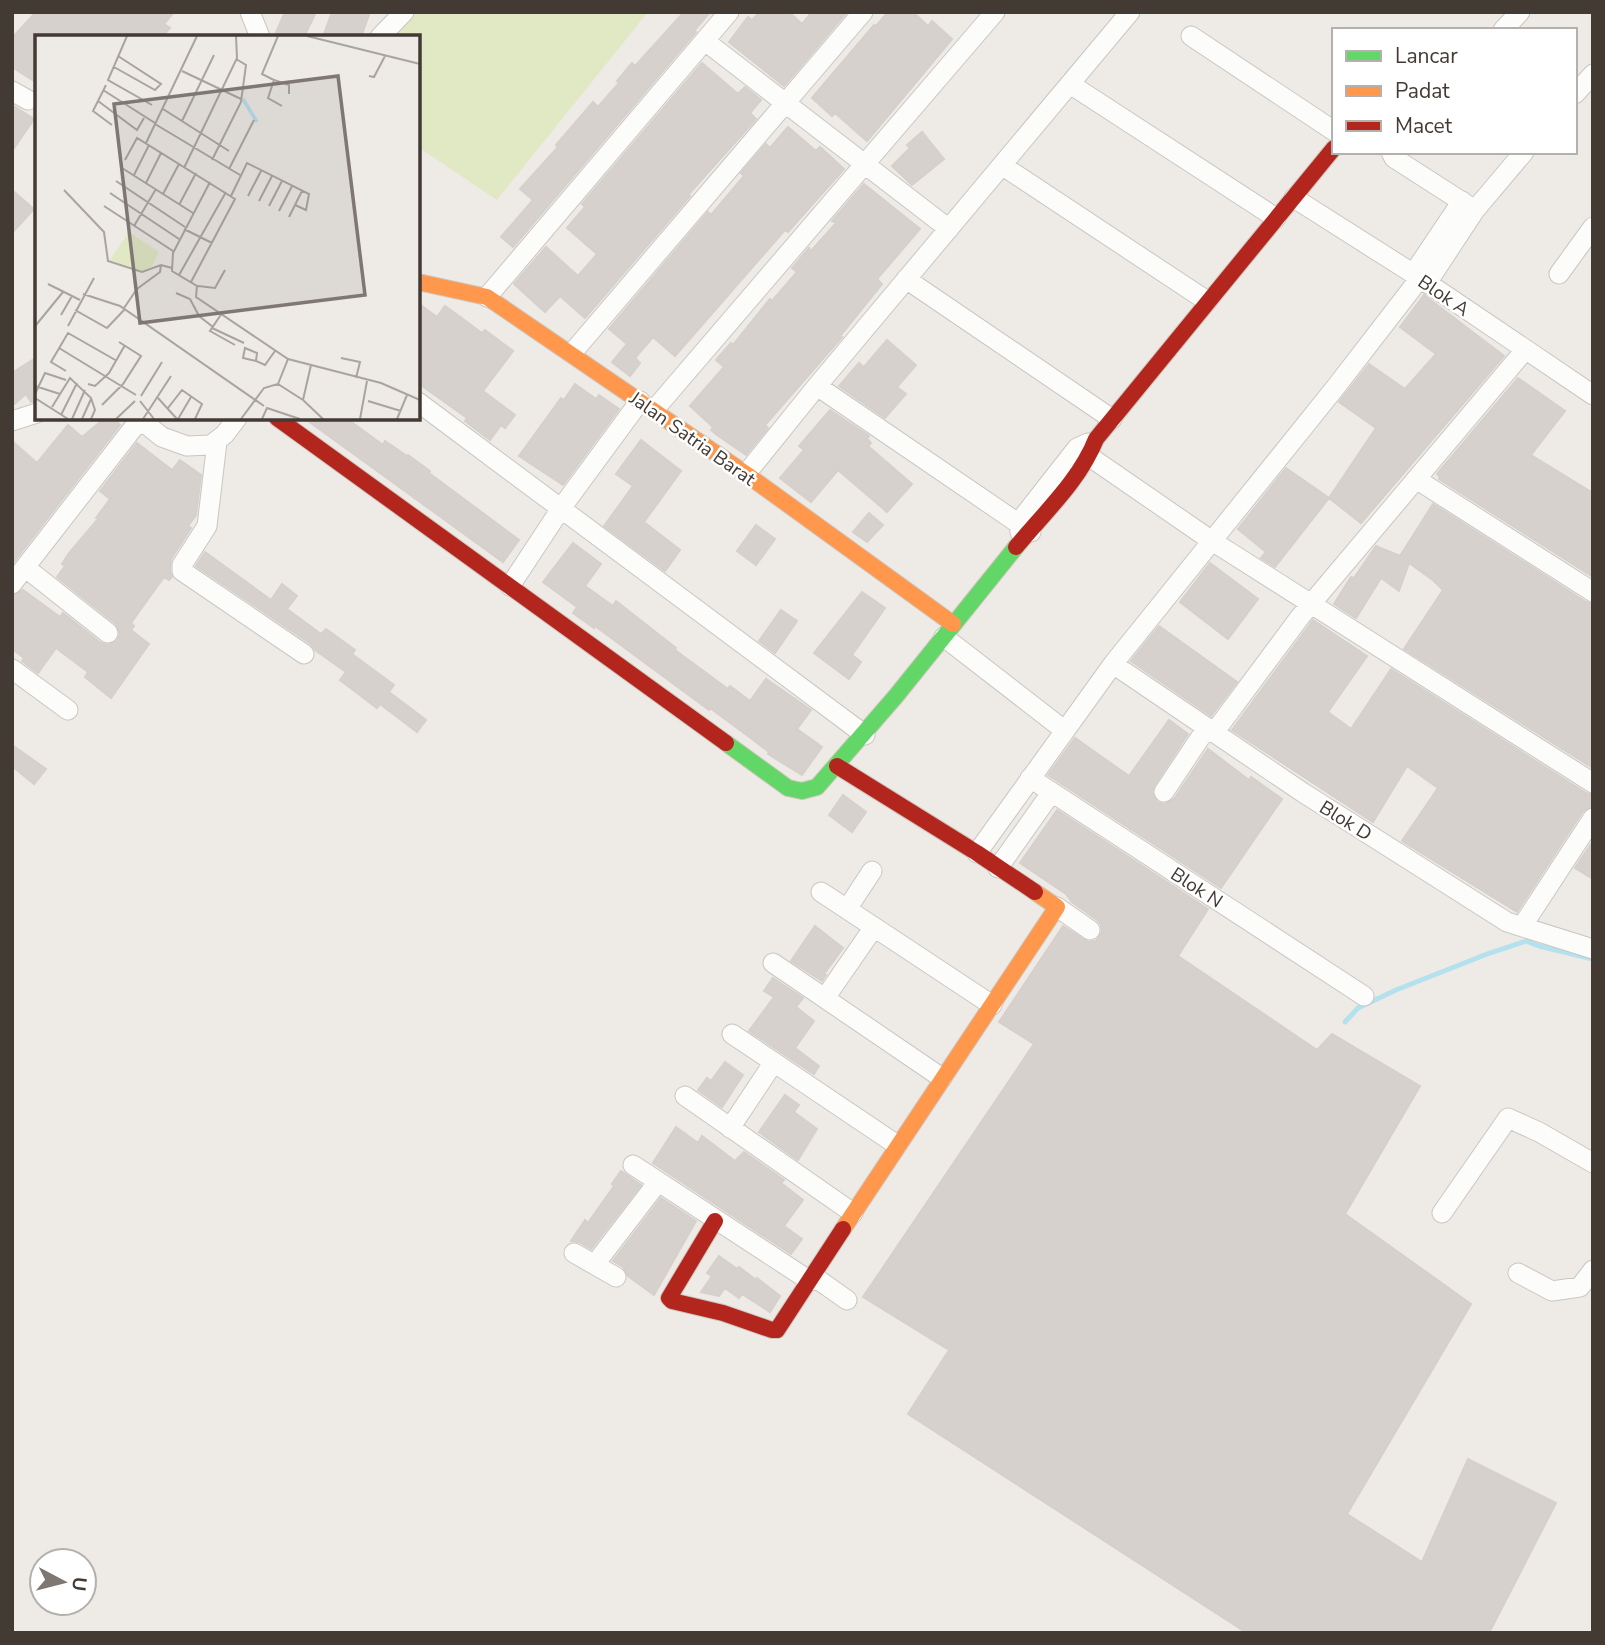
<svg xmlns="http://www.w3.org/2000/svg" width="1605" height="1645" viewBox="0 0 1605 1645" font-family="'Nunito Sans',sans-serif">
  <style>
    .green { fill: #e1e9c4 }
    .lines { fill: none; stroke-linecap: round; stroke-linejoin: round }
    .stream { stroke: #b4e1ee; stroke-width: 5 }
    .building { fill: #d6d1cd; stroke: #d6d0cc; stroke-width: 2 }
    .street-casing { stroke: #cac6c2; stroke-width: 21 }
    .fast-casing { stroke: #cfc7be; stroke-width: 18 }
    .slow-casing { stroke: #cfc7be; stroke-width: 18 }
    .jam-casing { stroke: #cfc7be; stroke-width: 18 }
    .street { stroke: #fcfcfb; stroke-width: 19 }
    .fast { stroke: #63d668; stroke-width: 16 }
    .slow { stroke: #ff974d; stroke-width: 16 }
    .jam { stroke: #b3261e; stroke-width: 16 }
    .labels { text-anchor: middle; stroke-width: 5; stroke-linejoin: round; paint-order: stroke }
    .street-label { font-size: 19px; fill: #433a33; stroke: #fff }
    .inset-river { fill: none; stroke: #b4e1ee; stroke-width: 3.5 }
    .inset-road { fill: none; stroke: #aaa49e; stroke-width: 2 }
    .view { fill: #7f7872; fill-opacity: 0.15; stroke: #7f7872; stroke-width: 3.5 }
    .inset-edge { fill: none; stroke: #433a33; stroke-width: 3.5 }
  </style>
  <rect width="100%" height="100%" fill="#eeeae6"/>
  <path class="green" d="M412 12H648L497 200 418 147V37H394Z"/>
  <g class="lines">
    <path class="stream" d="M1345 1022 1358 1008 1396 990 1487 954 1526 941 1539 946 1593 959"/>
  </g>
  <path class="building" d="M36 12H174L164 24 170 28 162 37H37V83L12 67V38Z
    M285 12H316L304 37H274Z
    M332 12H370L361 37H323Z
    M684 12H710L694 31 696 32 513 247 501 237 533 200 520 189 558 147 556 145 593 102 598 107 619 83 617 81 632 63 635 66Z
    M760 12H789L802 24 812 12H847L784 86 729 42 748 17 752 20Z
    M888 12H913L928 26 932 21 952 39 867 141 835 113 832 116 812 98 874 25 876 26Z
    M702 63 738 94 745 87 761 100 750 113 756 119 688 195 690 196 585 318 560 296 545 312 514 284 546 247 578 276 597 254 567 228 585 207 582 204Z
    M12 105 34 119 12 151Z
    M788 127 816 151 820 147 844 169 788 232 785 230 675 356 653 337 635 358 640 363 630 376 612 362 627 344 609 329 708 212 711 215 744 176 741 173 766 144 770 148Z
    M922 132 944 159 912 185 892 166 910 148 907 145Z
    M864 184 920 229 877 279 882 284 840 336 842 337 765 425 768 428 746 455 717 435 711 430 713 427 690 406 724 367 716 360 731 343 733 345 770 299 772 301 797 272 792 268 809 248 811 251 836 223 832 221Z
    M12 190 34 209 12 233Z
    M1424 295 1504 356 1361 523 1329 498 1376 428 1339 402 1369 364 1405 389 1436 354 1400 327Z
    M418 303 437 317 445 306 482 333 485 330 513 351 483 391 515 415 505 428 501 425 490 440 465 421 467 418 418 383Z
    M887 340 916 365 897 387 906 394 885 418 839 386 859 363 864 367Z
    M37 357V401L31 402 26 394 12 406V373Z
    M1518 378 1565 411 1531 455 1593 493V577L1439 479 1440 477 1437 474Z
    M575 384 596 399 599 395 619 409 563 485 519 456 561 398 564 400Z
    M830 410 869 436 867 439 871 443 868 446 912 484 887 512 838 470 811 502 780 478 804 450 799 446Z
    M105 418H114L120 425 12 564V441L37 463 68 425 82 437Z
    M304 418H346L383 445 385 441 407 456 408 455 430 471 429 473 519 540 503 562Z
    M641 440 681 471 644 522 680 550 665 571 604 526 633 486 616 474Z
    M137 443 172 470 180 460 201 475 196 515 188 526 191 528 171 559 170 571 172 577 169 580 164 577 131 623 134 626 131 630 149 644 111 698 85 677 88 672 56 648 38 673 22 661 24 658 12 649V596L23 590 60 617 63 613 101 643 107 645 117 641 120 634 116 624 57 577 65 566 62 564 69 553 98 519 96 518 110 499 100 491Z
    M1286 468 1329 498 1275 567 1261 558 1266 552 1238 529Z
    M1433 504 1586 602 1593 604V768L1404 649 1443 590 1434 581 1409 563 1399 591 1381 578 1356 618 1334 604 1351 577 1354 578 1376 546 1400 556Z
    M869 513 883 525 867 542 853 532Z
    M756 525 775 539 756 565 737 551Z
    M573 543 601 564 585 586 613 606 616 601 676 648 675 650 728 689 730 686 750 701 766 679 811 710 797 729 822 747 802 775 768 754 769 752 752 739 710 708 709 710 595 626 594 628 573 613 577 607 543 582Z
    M205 552 271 600 282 584 297 596 287 609 321 634 326 629 355 650 352 654 394 685 389 692 426 720 417 732 380 704 377 708 340 680 346 672 315 650 311 644 196 566Z
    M1210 563 1258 599 1228 639 1180 602Z
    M862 592 885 608 852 655 861 662 849 679 814 653Z
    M781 610 797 621 775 653 759 641Z
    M1313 620 1367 656 1328 712 1351 729 1391 669 1586 793 1593 795V806L1583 811 1517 912 1402 841 1438 788 1407 766 1373 822 1232 730Z
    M1159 626 1237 682 1211 716 1131 661Z
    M1169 720 1188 734 1154 786 1152 792 1157 802 1164 804 1174 799 1208 749 1249 780 1251 777 1282 799 1221 888 1048 775 1075 738 1129 776Z
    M12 745 46 769 34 784 12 766Z
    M843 795 866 812 852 832 829 815Z
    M1057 810 1208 909 1178 956 1317 1050 1332 1034 1420 1086 1345 1214 1471 1304 1347 1514 1422 1562 1468 1459 1556 1503 1489 1633H1247L908 1414 949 1350 863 1297 1034 1044 999 1022 1063 926 1088 942 1096 941 1102 932 1101 925 1097 920 1072 902 1066 894 1020 863Z
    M1593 841V879L1575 868Z
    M815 926 843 948 824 974 826 975 822 981 791 961Z
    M773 978 803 998 796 1007 814 1021 795 1048 819 1066 814 1074 749 1031 774 997 764 991Z
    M725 1062 743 1075 722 1107 698 1090 707 1078 711 1081Z
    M785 1095 799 1105 794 1112 817 1129 798 1160 759 1132Z
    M676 1127 698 1143 702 1136 735 1161 744 1152 784 1180 781 1183 803 1200 784 1226 802 1239 791 1254 653 1163Z
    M621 1171 641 1185 591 1249 579 1242 571 1241 585 1220 588 1223 614 1186 612 1184Z
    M661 1198 696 1221 654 1295 628 1276 623 1267 613 1261Z
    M719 1256 737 1269 739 1267 756 1280 757 1278 780 1296 770 1312 742 1294 739 1298 725 1288 719 1296 701 1292 712 1276 707 1273Z"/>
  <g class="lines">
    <g class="street-casing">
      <path id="street" d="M250 12 260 37
        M1503 30 1520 12
        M1191 36 1334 131
        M380 37 404 12
        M705 41 949 229
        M1070 84 1276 218
        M12 91 28 100
        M1575 94 1593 74
        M1391 152 1394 158 1475 210
        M1003 166 1207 301
        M1294 198 1420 278 1593 395
        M1413 274 1462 201
        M1559 274 1593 227
        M906 279 1112 419
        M1427 283 1475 210 1524 152
        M487 297 729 12
        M572 353 863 12
        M817 386 1031 532
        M418 402 865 735
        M654 410 995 12
        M12 421 37 413
        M217 442 207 526 182 565V571L304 654
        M1077 448 1212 541 1593 783
        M746 474 817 386 1130 12
        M1416 479 1593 592
        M1020 532 1019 522 1077 448 1088 443
        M26 568 108 633
        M12 584 134 427 139 424 147 425 162 437 187 446 211 445 225 434 237 418
        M510 586 562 507 640 401
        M944 637 1064 730
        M1113 664 1302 792 1507 922 1593 949
        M12 669 68 710
        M1030 778 1364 996
        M1164 792 1202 735 1219 726 1300 617 1525 350
        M977 853 1113 664 1335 388 1420 278
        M998 868 1051 793
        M821 892 992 1005
        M1057 907 1090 930
        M847 909 872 871
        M1523 925 1593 818
        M773 963 942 1078
        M825 998 874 927
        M732 1034 897 1145
        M685 1096 853 1213
        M730 1128 774 1062
        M633 1165 810 1281
        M1442 1213 1508 1118 1539 1132 1593 1163
        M574 1253 616 1277
        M595 1264 658 1182
        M1518 1273 1552 1291 1580 1287 1593 1270
        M813 1276 847 1300"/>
    </g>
    <g class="fast-casing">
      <path id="fast" d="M726 743 788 788 802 791 817 787 896 696 1016 547"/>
    </g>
    <g class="slow-casing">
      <path id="slow" d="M418 282 487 297 746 474 953 624
        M843 1229 1057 907 1035 892"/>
    </g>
    <g class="jam-casing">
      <path id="jam" d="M277 418 726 743
        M1016 547C1044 513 1080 480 1096 439L1334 148
        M837 766 977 853 1035 892
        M715 1221 669 1298 672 1301 723 1313 772 1330H777L843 1229"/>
    </g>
    <use href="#street" class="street"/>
    <use href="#fast" class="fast"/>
    <use href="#slow" class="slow"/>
    <use href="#jam" class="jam"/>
  </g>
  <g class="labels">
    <g class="street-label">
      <text transform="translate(1444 295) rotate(34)" y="7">Blok A</text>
      <text transform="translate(693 438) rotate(35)" y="7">Jalan Satria Barat</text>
      <text transform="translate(1346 820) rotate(32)" y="7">Blok D</text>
      <text transform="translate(1197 887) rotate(33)" y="7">Blok N</text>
    </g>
  </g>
  <g transform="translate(35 35)">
    <rect width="385" height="385" fill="#eeeae6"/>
    <path d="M94 197 124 217 117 231 107 236 75 225Z" fill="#e1e9c4"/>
    <path class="inset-river" d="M208 64 222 87"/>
    <path class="inset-road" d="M92 1 73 45 117 70M243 1 227 39 239 45 233 63 247 71M272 1 385 29M79 32 120 55 126 49 83 21M147 36 206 64M334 41 339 42 350 21M239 45 254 50V59M71 50 58 76 77 90M68 55 120 88M63 66 102 95 109 83M128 74 194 116M147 86 179 20M120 89 205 140M111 108 162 1M90 125 102 103 200 164 156 247M177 125 206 67 211 30 201 24M87 133 158 178M149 133 202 23 201 1M194 134 219 85M99 140 114 110M81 146 150 192M175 147 138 218 137 236 162 251 161 262 253 324 346 348 385 365M111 148 126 118M29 155 69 197 73 226 107 237 126 230 137 233M75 158 144 204M128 159 144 129M196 161 212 128 274 159 271 175 260 170M213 161 226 136M224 166 237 141M144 170 161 138M69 171 138 216M234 171 247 146M244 176 257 151M254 182 267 156M99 191 121 154M149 194 177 208M144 240 191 157M13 249 45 265M163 251 180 253 190 235M141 258 155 264 164 281 178 292M48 259 85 271 229 371M89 273 102 254 125 237 126 230M40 275 72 293 90 274M187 278 175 296 200 310M26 280 37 261M1 290 28 257M33 291 59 243M177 293 209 308M24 313 101 360M306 323 325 327 321 343M221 326 208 323 210 313 222 318 221 326 230 330 240 316M276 330 268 365 288 384M31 336 16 327 33 298 82 326M53 349 60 351 74 338 90 310M243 349 268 365M0 351 25 359M0 359 10 338 31 345M106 361 127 327M0 363 33 384M123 363 142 384M105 366 119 384M333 366 366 376M67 370 88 349 106 321 84 307M17 372 35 343 56 363 60 375 56 384M133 373 147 355 167 369 160 384M26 380 42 348M37 384 50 355M47 384 56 364M81 384 100 366M108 384 136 341M143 384 156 362M206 384 229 353 243 349 253 324M227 384 232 373 265 384M325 384 332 346M362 384 372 360"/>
    <path class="view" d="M303 41 330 260 105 288 79 69Z"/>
    <rect width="385" height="385" class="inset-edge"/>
  </g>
  <rect width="1605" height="1645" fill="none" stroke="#433a33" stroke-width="28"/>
  <rect x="1332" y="28" width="245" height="126" fill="#ffffff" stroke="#b4b0ad" stroke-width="2"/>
  <rect x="1346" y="51" width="35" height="10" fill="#63d668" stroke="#b4b0ad" stroke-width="2"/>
  <text x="1395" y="63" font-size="21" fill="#433a33">Lancar</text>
  <rect x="1346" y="86" width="35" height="10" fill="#ff974d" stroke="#b4b0ad" stroke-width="2"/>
  <text x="1395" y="98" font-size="21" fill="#433a33">Padat</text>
  <rect x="1346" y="121" width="35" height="10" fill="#b3261e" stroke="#b4b0ad" stroke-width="2"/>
  <text x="1395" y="133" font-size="21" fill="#433a33">Macet</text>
  <g transform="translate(63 1582) rotate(97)"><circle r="33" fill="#ffffff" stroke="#b4b0ad" stroke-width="2"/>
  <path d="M0-5L12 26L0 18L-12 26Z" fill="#7f7872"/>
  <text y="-10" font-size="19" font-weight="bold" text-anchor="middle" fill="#433a33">U</text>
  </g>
</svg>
